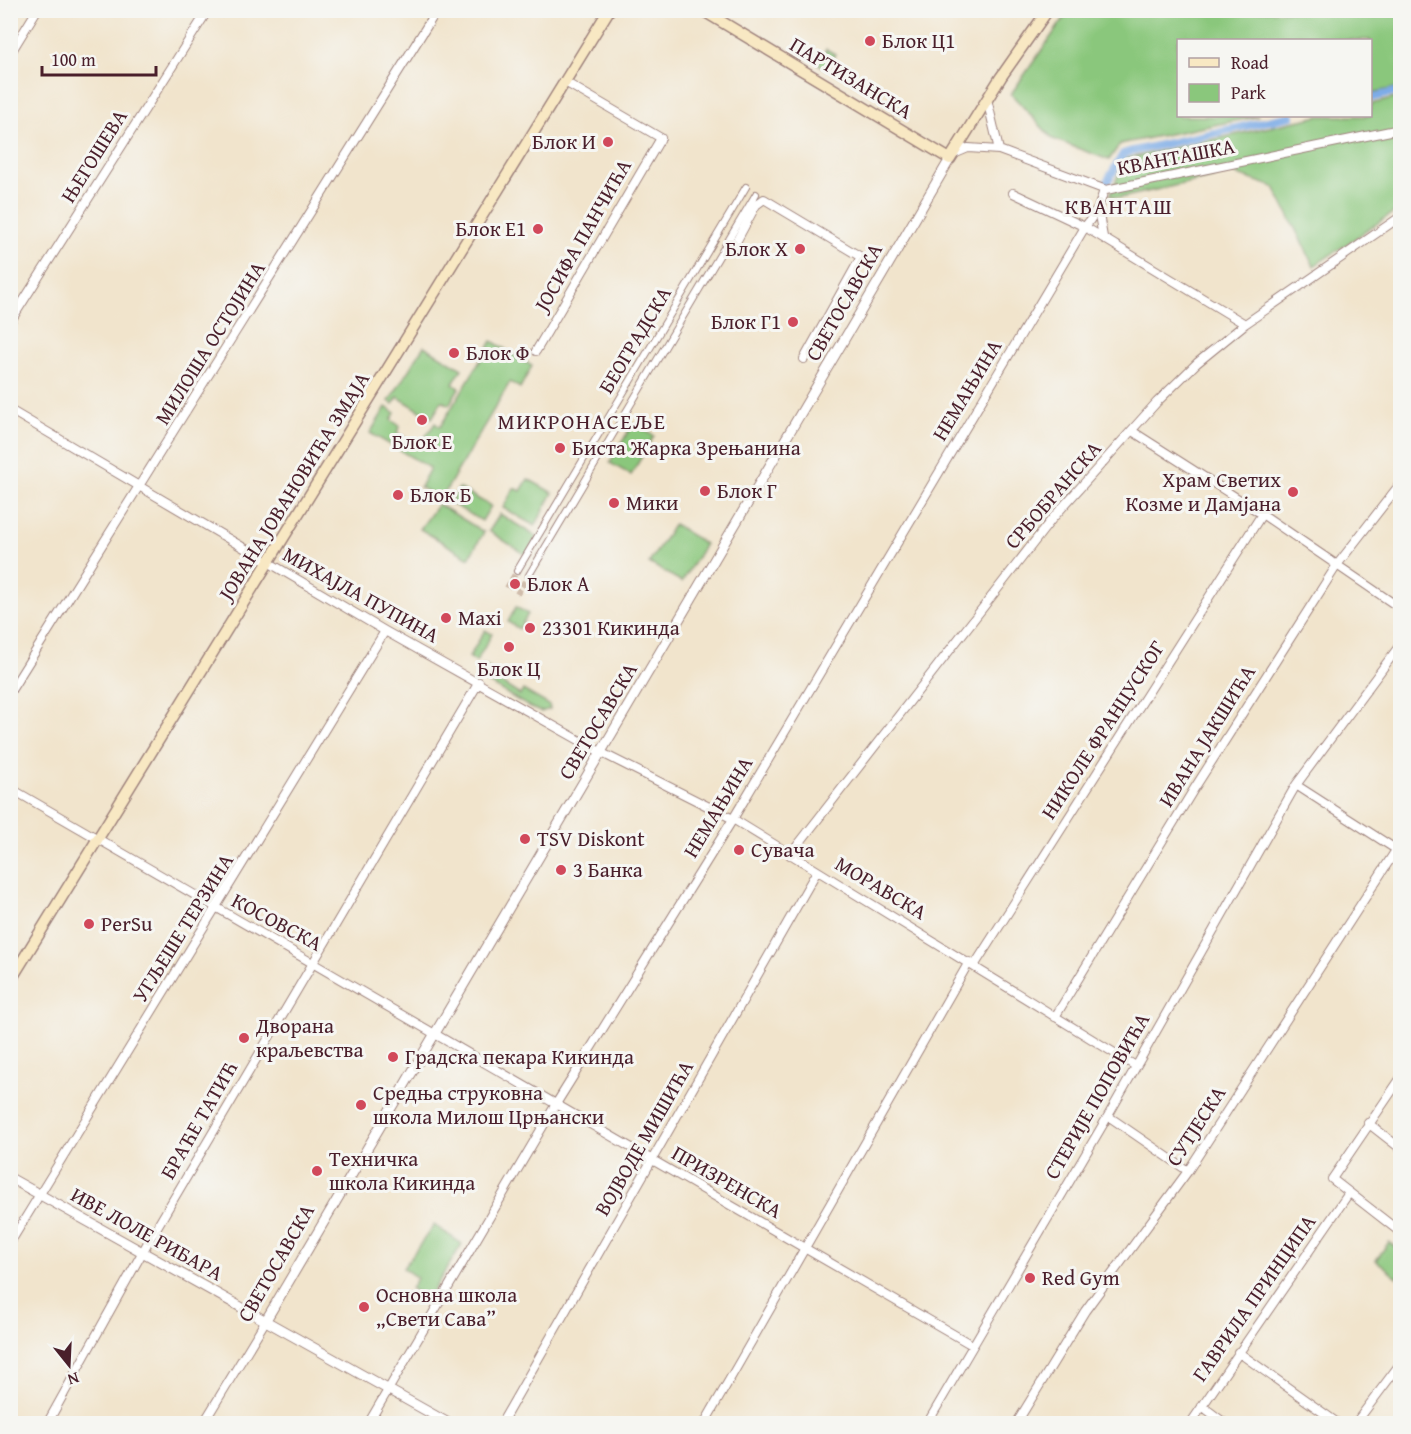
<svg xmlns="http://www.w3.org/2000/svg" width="1411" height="1434" viewBox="0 0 1411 1434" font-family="'Gentium Book Plus',serif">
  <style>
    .green { fill: #8ac77c; stroke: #6a7354; stroke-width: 1.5 }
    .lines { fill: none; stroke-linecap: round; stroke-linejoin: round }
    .canal { stroke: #7dace7; stroke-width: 8 }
    .pedestrian-tunnel { stroke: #d0bdac; stroke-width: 6; stroke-dasharray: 6 3; stroke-linecap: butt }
    .pedestrian-casing { stroke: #9e827c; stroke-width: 8 }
    .minor-casing { stroke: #9e827c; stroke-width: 10 }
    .tertiary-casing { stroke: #9e827c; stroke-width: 11 }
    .secondary-casing { stroke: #9e827c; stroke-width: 13 }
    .pedestrian { stroke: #fff; stroke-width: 6 }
    .minor { stroke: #fff; stroke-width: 8 }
    .tertiary { stroke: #fff; stroke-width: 9 }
    .secondary { stroke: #f8e8c3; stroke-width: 10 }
    .poi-dot { fill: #d1495b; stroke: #f6f6f2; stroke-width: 2 }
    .labels { text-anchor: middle; stroke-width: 6; stroke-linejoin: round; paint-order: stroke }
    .poi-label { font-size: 21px; fill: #4a1f2b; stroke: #f6f6f2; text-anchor: start }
    .street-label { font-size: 21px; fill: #4a1f2b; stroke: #f6f6f2 }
    .neighbourhood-label { font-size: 22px; letter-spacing: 1.5px; fill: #4a1f2b; stroke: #f6f6f2 }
  </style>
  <rect width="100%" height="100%" fill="#f6f6f2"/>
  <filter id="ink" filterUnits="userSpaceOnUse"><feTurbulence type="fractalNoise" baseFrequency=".0167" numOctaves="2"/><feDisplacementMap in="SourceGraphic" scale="12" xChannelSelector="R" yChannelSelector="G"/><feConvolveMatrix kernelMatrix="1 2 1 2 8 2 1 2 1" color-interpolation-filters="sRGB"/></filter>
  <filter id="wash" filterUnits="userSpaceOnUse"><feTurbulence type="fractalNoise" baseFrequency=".008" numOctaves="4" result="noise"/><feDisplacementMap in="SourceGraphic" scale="24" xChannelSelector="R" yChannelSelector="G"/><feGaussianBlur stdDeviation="1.35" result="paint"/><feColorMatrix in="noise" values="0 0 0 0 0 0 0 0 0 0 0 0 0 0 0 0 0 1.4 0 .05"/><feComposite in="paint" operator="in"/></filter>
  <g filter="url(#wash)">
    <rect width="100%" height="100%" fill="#f1e4cc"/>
    <path class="green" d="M1069 11H1400V87L1371 93 1370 40H1178V116H1259L1120 144 1109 160 1053 139 1011 94Z
      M826 49 835 54 827 69 818 64Z
      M1400 97V208L1314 266 1274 187 1232 173 1120 198 1110 195 1125 159 1319 116H1370L1371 104Z
      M492 341 532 366 520 388 510 382 441 499 420 487 430 468 370 433 386 407 395 413 391 420 400 426 397 433 419 446 435 423 440 427Z
      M424 346 462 369 453 384 459 388 449 405 442 401 432 418 398 397 393 404 389 401Z
      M633 423 654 436 631 475 610 463Z
      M528 479 553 493 535 526 503 508 514 488 521 491Z
      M459 488 491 506 482 521 450 503Z
      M438 504 484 532 469 558 420 529Z
      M500 514 537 537 526 555 489 531Z
      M674 524 705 544 682 582 649 563Z
      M516 607 528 614 519 629 508 622Z
      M485 630 492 634 476 662 469 657Z
      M484 665 490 669 487 674 520 695 523 690 549 705 550 709 541 712 531 708 477 676Z
      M434 1225 462 1244 428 1299 411 1289 417 1278 403 1268Z
      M1389 1242 1400 1251V1279L1376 1260Z"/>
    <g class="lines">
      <path class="canal" d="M1370 98 1400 91
        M1107 182 1123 154 1129 152 1291 116"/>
    </g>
  </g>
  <g filter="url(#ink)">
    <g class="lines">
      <path class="pedestrian-tunnel" d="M507 588 517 571
        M517 594 529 575"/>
      <g class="pedestrian-casing">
        <path id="pedestrian" d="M517 571 746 187
          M529 575 756 194"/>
      </g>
      <g class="minor-casing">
        <path id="minor" d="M10 54 37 10
          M987 99 999 150
          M954 154 968 148 999 150 1106 190 1400 129
          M1013 193 1085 227 1245 324
          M1098 209 1103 237
          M735 244 756 205 764 199 861 257 804 359
          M10 322 208 10
          M536 351 661 138 565 82
          M10 410 385 631 602 753 733 819 1134 1065
          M1132 431 1262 514 1400 608
          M10 692 437 10
          M1296 785 1397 850
          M10 788 972 1345
          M790 855 1052 519 1157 402 1197 363 1245 324 1400 217
          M974 966 1262 514
          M1055 1017 1194 789 1337 565 1400 484
          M1400 1079 1332 1179 1400 1232
          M1108 1116 1188 1171
          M1368 1123 1400 1148
          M10 1243 385 631
          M1238 1352 1339 1424
          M1202 1406 1226 1424
          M47 1424 147 1244 479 682
          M203 1424 266 1320
          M368 1424 556 1104 733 819 1085 227 1098 209 1104 190
          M501 1424 817 871
          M704 1424 969 962
          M927 1424 1108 1116 1296 785 1400 645
          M1016 1424 1085 1311 1188 1171 1400 844
          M1190 1424 1349 1193
          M1355 1424 1400 1364"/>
      </g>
      <g class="tertiary-casing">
        <path id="tertiary" d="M10 1178 450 1424
          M266 1320C493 932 724 547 950 159"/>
      </g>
      <g class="secondary-casing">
        <path id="secondary" d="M702 10 950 159 1001 77 1048 10
          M10 981 609 10"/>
      </g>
      <use href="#pedestrian" class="pedestrian"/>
      <use href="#minor" class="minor"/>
      <use href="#tertiary" class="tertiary"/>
      <use href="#secondary" class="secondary"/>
    </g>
  </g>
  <g class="poi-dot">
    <circle cx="870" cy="41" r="6"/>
    <circle cx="608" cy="142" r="6"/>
    <circle cx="538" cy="229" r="6"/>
    <circle cx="800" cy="249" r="6"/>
    <circle cx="793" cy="322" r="6"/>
    <circle cx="454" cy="353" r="6"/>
    <circle cx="422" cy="420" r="6"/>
    <circle cx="560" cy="448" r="6"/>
    <circle cx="705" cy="491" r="6"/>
    <circle cx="1293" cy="492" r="6"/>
    <circle cx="398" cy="495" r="6"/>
    <circle cx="614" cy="503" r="6"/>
    <circle cx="515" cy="584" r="6"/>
    <circle cx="446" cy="618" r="6"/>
    <circle cx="530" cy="628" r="6"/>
    <circle cx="509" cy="647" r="6"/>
    <circle cx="525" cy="839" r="6"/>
    <circle cx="739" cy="850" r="6"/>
    <circle cx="561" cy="870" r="6"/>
    <circle cx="89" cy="924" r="6"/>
    <circle cx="244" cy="1038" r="6"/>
    <circle cx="393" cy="1057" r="6"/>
    <circle cx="361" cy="1105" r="6"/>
    <circle cx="317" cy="1171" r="6"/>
    <circle cx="1030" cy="1278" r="6"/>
    <circle cx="364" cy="1307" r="6"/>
  </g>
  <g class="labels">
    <g class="poi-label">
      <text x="882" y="48">Блок Ц1</text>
      <text x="596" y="149" text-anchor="end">Блок И</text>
      <text x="526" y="236" text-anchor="end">Блок Е1</text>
      <text x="788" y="256" text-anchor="end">Блок Х</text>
      <text x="781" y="329" text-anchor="end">Блок Г1</text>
      <text x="466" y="360">Блок Ф</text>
      <text x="422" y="449" text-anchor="middle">Блок Е</text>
      <text x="572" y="455">Биста Жарка Зрењанина</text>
      <text x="1281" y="487" text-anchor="end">Храм Светих<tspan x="1281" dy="24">Козме и Дамјана</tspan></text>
      <text x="717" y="498">Блок Г</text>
      <text x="410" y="502">Блок Б</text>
      <text x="626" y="510">Мики</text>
      <text x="527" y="591">Блок А</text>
      <text x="458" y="625">Maxi</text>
      <text x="542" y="635">23301 Кикинда</text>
      <text x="509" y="676" text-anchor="middle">Блок Ц</text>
      <text x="537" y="846">TSV Diskont</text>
      <text x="751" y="857">Сувача</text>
      <text x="573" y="877">3 Банка</text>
      <text x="101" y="931">PerSu</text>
      <text x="256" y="1033">Дворана<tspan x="256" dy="24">краљевства</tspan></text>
      <text x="405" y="1064">Градска пекара Кикинда</text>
      <text x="373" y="1100">Средња струковна<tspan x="373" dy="24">школа Милош Црњански</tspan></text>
      <text x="329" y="1166">Техничка<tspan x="329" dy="24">школа Кикинда</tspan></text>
      <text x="1042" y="1285">Red Gym</text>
      <text x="376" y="1302">Основна школа<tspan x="376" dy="24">„Свети Сава”</tspan></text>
    </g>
    <g class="street-label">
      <text transform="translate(851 78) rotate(31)" y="7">ПАРТИЗАНСКА</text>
      <text transform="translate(94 156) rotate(-58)" y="7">ЊЕГОШЕВА</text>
      <text transform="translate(1176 157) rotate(-11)" y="7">КВАНТАШКА</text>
      <text transform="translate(583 235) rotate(-60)" y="7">ЈОСИФА ПАНЧИЋА</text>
      <text transform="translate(844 302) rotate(-60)" y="7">СВЕТОСАВСКА</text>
      <text transform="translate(635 340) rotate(-59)" y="7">БЕОГРАДСКА</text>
      <text transform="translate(210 343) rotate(-58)" y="7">МИЛОША ОСТОЈИНА</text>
      <text transform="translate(967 390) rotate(-59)" y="7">НЕМАЊИНА</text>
      <text transform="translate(294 486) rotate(-58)" y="7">ЈОВАНА ЈОВАНОВИЋА ЗМАЈА</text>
      <text transform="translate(1053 495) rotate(-49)" y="7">СРБОБРАНСКА</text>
      <text transform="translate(361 595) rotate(29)" y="7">МИХАЈЛА ПУПИНА</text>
      <text transform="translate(598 721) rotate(-59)" y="7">СВЕТОСАВСКА</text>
      <text transform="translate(1103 730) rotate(-57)" y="7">НИКОЛЕ ФРАНЦУСКОГ</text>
      <text transform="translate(1207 736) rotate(-58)" y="7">ИВАНА ЈАКШИЋА</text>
      <text transform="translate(718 807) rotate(-59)" y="7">НЕМАЊИНА</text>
      <text transform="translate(881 888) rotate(31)" y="7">МОРАВСКА</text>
      <text transform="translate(277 922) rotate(28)" y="7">КОСОВСКА</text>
      <text transform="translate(183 928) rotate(-58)" y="7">УГЉЕШЕ ТЕРЗИНА</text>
      <text transform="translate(1097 1096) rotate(-60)" y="7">СТЕРИЈЕ ПОПОВИЋА</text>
      <text transform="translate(199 1120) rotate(-60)" y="7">БРАЋЕ ТАТИЋ</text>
      <text transform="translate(1196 1126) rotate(-57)" y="7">СУТЈЕСКА</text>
      <text transform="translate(644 1138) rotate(-60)" y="7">ВОЈВОДЕ МИШИЋА</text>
      <text transform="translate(727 1182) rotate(30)" y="7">ПРИЗРЕНСКА</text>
      <text transform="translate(147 1234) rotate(29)" y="7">ИВЕ ЛОЛЕ РИБАРА</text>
      <text transform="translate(276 1263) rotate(-60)" y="7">СВЕТОСАВСКА</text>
      <text transform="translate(1254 1298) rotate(-55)" y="7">ГАВРИЛА ПРИНЦИПА</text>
    </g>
    <g class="neighbourhood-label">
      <text x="1119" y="214">КВАНТАШ</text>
      <text x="582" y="429">МИКРОНАСЕЉЕ</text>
    </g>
  </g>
  <rect width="1411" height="1434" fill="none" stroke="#f6f6f2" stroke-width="36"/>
  <rect x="1177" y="39" width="195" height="78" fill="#f6f6f2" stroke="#b1a0a2" stroke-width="1.5"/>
  <rect x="1189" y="58" width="30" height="9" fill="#f8e8c3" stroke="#b1a0a2" stroke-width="1.5"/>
  <text x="1231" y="69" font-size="18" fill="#4a1f2b">Road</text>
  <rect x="1189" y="84" width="30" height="18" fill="#8ac77c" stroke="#b1a0a2" stroke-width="1.5"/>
  <text x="1231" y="99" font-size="18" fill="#4a1f2b">Park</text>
  <g transform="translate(69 1365) rotate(162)" stroke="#f6f6f2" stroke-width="4.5" paint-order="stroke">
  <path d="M0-4.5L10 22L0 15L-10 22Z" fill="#4a1f2b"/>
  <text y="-9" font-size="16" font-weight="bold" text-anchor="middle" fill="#4a1f2b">N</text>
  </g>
  <path d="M42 66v9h114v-9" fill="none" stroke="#4a1f2b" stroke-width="3"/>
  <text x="51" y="66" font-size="18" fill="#4a1f2b" stroke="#f6f6f2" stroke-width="4.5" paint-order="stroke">100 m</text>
</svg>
